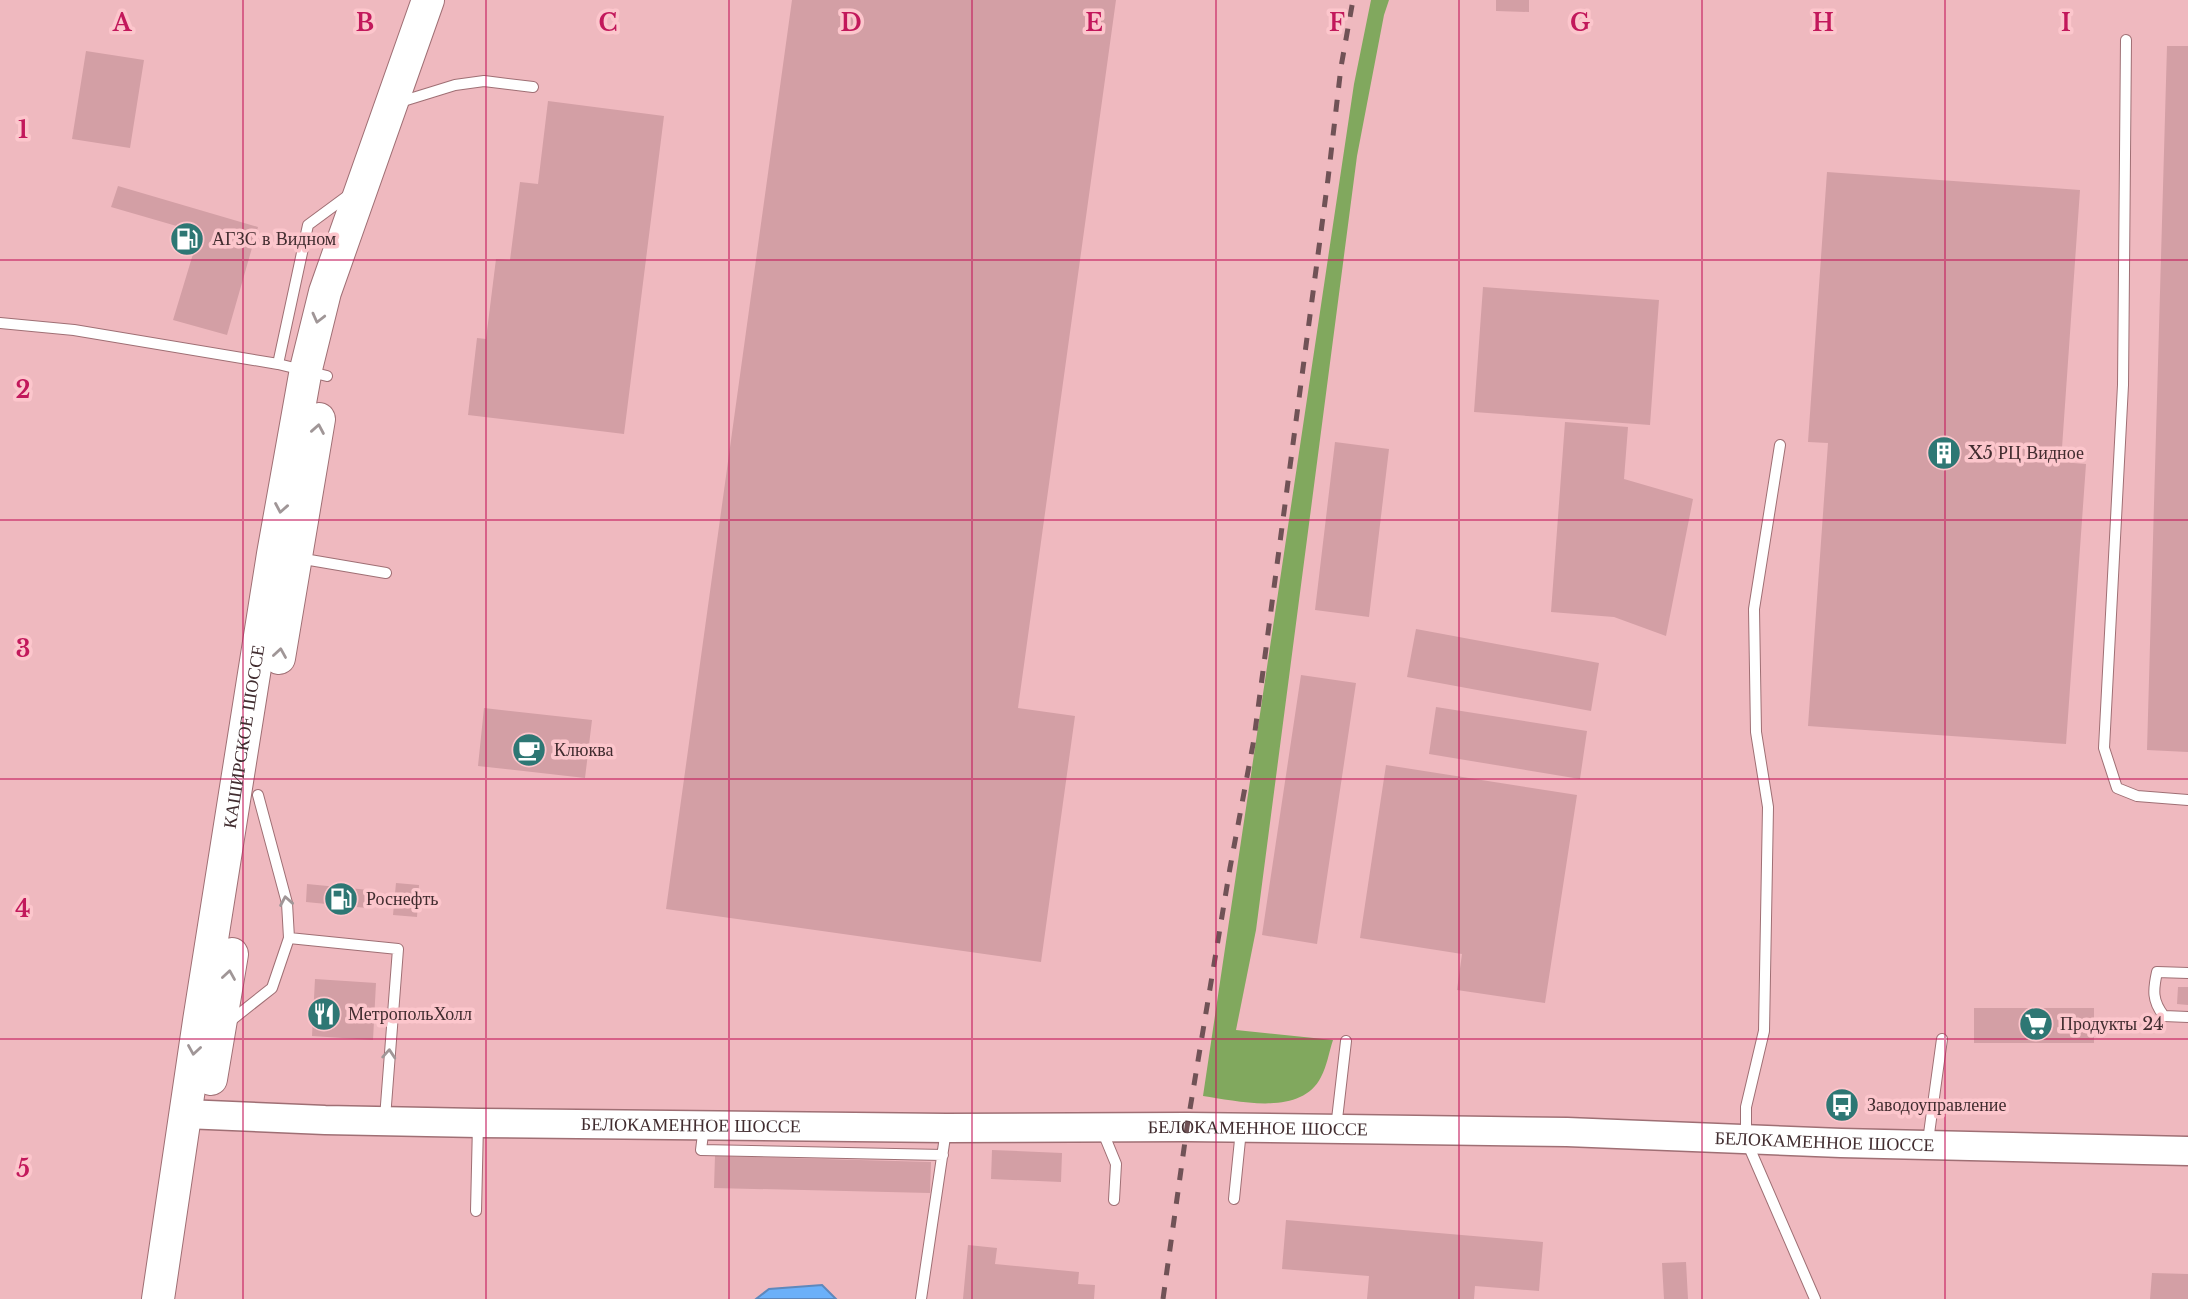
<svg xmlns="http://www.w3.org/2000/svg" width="2188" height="1299" viewBox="0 0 2188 1299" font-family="'Libre Baskerville',serif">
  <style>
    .green { fill: #81a85e }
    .water { fill: #6bb0f9; stroke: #5e88bc; stroke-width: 2 }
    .building { fill: #d39fa5 }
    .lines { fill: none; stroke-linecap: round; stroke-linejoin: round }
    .lane-casing { stroke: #9f6f74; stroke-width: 12 }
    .secondary-casing { stroke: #9f6f74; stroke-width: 31 }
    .primary-casing { stroke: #9f6f74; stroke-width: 34 }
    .lane { stroke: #fff; stroke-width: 10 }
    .secondary { stroke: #fff; stroke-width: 28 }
    .primary { stroke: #fff; stroke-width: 32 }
    .rail { stroke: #705256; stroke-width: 5; stroke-dasharray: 12 12; stroke-linecap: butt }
    .oneway { stroke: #a09697 }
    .grid { fill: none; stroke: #c2185b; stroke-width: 2; stroke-opacity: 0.55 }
    .labels { text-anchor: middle; stroke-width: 7; stroke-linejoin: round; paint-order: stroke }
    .poi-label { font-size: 18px; fill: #412c2f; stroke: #fcc6cc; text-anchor: start }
    .street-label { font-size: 18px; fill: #412c2f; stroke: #fcc6cc }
    .grid-label { font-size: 23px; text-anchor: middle; font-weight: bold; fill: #c2185b; stroke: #fcc6cc; stroke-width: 7; stroke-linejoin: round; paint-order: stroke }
  </style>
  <rect width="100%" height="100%" fill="#efb9bf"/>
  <path class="green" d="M1371 0H1389L1384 15 1357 156 1256 930 1236 1030 1333 1040C1329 1052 1327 1066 1321 1077 1301 1117 1238 1101 1203 1096L1354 84Z"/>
  <path class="water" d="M822 1285 836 1299H756L769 1289Z"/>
  <path class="building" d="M792 0H1116L1018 708 1075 716 1041 962 666 909Z
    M1496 0H1529V12L1496 11Z
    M2167 46H2188V752L2147 750Z
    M86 51 144 60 130 148 72 139Z
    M548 101 664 116 624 434 468 415 477 338 486 339 496 259 510 260 520 182 538 184Z
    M1827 172 2080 190 2061 462 2086 464 2066 744 1808 726 1828 443 1808 442Z
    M118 186 258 227 227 335 173 320 193 254 174 248 180 227 111 207Z
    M1483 287 1659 300 1650 425 1474 412Z
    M1565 422 1628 427 1624 479 1693 499 1666 636 1614 617 1551 612Z
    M1335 442 1389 449 1369 617 1315 610Z
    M1416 629 1599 663 1591 711 1407 677Z
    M1301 675 1356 683 1317 944 1262 935Z
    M1436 707 1587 731 1580 779 1429 754Z
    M484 708 592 720 585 778 478 766Z
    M1386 765 1577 795 1545 1003 1457 990 1462 954 1360 938Z
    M396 883 419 885 417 917 393 915Z
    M307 884 369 890 367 908 306 902Z
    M315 979 376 983 373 1040 312 1036Z
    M2178 987H2188V1005L2177 1004Z
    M1974 1008H2094V1043H1974Z
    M992 1150 1062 1153 1061 1182 991 1179Z
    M715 1156 931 1162 930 1193 714 1188Z
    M1286 1220 1543 1242 1539 1291 1475 1286 1474 1299H1367L1369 1276 1282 1269Z
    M968 1245 997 1248 995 1264 1079 1272 1078 1284 1095 1285 1094 1299H963Z
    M1686 1262 1688 1299H1664L1662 1263Z
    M2152 1273 2188 1274V1299H2150Z"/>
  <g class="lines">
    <g class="lane-casing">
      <path id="lane" d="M2126 40 2123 385 2104 748 2117 788 2137 796 2188 800
        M400 102 455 85 484 81 533 87
        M0 323 74 330 278 364 327 376
        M278 364 308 225 350 194
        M1780 445 1754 609 1756 732 1768 807 1764 1031 1746 1107V1140L1815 1299
        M298 558 386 573
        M258 795 287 903 289 938 398 949 385 1118
        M2188 973 2157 972C2153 990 2152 1001 2164 1016L2188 1017
        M229 1022 272 988 289 938
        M704 1126 701 1150 943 1155
        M1336 1128 1346 1041
        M1102 1130 1116 1164 1114 1200
        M1928 1141 1942 1039
        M1234 1199 1241 1130
        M476 1211 478 1124
        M921 1299 946 1130"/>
    </g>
    <g class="secondary-casing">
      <g id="secondary">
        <path id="s1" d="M185 1114 325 1120 478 1123 946 1128 1187 1127 1567 1132 1841 1143 2188 1151"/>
      </g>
    </g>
    <g class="primary-casing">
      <g id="primary">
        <path d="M279 658 319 419"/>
        <path d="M211 1079 232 954"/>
        <path id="s2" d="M158 1299 199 1021 273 554 306 369 325 292 428 0"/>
      </g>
    </g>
    <use href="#lane" class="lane"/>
    <use href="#secondary" class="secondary"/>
    <use href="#primary" class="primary"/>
    <path class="rail" d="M1163 1299 1187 1127 1230 868 1254 739 1328 179 1341 67 1353 0"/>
  </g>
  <defs><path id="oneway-chevron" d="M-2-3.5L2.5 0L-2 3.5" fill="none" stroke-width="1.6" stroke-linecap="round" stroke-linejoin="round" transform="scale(1.75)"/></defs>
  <g class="oneway">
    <use href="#oneway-chevron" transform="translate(318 318) rotate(104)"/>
    <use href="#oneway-chevron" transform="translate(318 429) rotate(-80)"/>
    <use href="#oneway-chevron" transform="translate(281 508) rotate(100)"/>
    <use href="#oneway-chevron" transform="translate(280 653) rotate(-81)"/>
    <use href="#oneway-chevron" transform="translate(286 901) rotate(-100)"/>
    <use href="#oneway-chevron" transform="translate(229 975) rotate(-81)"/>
    <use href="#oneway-chevron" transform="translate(194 1050) rotate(99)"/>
    <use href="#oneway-chevron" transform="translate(389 1054) rotate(-86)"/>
  </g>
  <path class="grid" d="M243 0V1299M486 0V1299M729 0V1299M972 0V1299M1216 0V1299M1459 0V1299M1702 0V1299M1945 0V1299M0 260H2188M0 520H2188M0 779H2188M0 1039H2188"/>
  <defs>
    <g id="fuel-disc" transform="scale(1.75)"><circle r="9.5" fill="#2e7774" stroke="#fcc6cc"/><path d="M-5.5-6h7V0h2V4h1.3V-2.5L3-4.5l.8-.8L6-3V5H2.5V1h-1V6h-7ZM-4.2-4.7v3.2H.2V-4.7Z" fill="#fff"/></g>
    <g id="building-disc" transform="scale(1.75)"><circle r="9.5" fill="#2e7774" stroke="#fcc6cc"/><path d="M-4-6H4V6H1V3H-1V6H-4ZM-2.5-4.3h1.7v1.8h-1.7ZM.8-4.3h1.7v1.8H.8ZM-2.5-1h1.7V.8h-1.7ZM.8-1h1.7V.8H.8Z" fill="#fff"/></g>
    <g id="cafe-disc" transform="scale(1.75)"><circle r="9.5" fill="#2e7774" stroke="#fcc6cc"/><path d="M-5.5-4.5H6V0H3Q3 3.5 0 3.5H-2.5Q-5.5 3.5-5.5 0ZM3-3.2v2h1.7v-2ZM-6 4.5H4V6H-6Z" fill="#fff"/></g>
    <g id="restaurant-disc" transform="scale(1.75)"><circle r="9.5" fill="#2e7774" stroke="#fcc6cc"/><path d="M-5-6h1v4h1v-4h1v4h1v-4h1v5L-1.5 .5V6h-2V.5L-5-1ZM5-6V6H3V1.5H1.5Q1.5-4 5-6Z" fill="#fff"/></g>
    <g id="supermarket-disc" transform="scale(1.75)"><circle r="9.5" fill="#2e7774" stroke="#fcc6cc"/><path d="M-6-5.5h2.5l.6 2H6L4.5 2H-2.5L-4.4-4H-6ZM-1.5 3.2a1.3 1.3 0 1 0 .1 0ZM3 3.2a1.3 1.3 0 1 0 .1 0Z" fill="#fff"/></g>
    <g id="bus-disc" transform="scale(1.75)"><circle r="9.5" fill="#2e7774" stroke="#fcc6cc"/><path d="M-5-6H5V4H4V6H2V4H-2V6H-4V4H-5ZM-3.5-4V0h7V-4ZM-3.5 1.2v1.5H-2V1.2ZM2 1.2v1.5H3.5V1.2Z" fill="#fff"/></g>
  </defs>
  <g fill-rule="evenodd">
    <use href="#fuel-disc" x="187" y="239"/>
    <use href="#building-disc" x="1944" y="453"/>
    <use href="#cafe-disc" x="529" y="750"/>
    <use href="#fuel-disc" x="341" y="899"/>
    <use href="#restaurant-disc" x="324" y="1014"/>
    <use href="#supermarket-disc" x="2036" y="1024"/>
    <use href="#bus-disc" x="1842" y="1105"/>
  </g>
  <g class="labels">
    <g class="poi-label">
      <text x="212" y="245">АГЗС в Видном</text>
      <text x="1968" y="459">X5 РЦ Видное</text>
      <text x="554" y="756">Клюква</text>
      <text x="366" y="905">Роснефть</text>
      <text x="348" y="1020">МетропольХолл</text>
      <text x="2060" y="1030">Продукты 24</text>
      <text x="1867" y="1111">Заводоуправление</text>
    </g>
    <g class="street-label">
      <text dy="6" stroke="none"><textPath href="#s2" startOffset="569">КАШИРСКОЕ ШОССЕ</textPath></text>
      <text dy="6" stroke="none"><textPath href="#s1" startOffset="506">БЕЛОКАМЕННОЕ ШОССЕ</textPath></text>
      <text dy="6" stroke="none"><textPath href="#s1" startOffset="1073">БЕЛОКАМЕННОЕ ШОССЕ</textPath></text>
      <text dy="6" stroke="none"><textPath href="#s1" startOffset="1640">БЕЛОКАМЕННОЕ ШОССЕ</textPath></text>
    </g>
  </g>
  <g class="grid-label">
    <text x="122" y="31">A</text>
    <text x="365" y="31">B</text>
    <text x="608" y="31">C</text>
    <text x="851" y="31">D</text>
    <text x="1094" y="31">E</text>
    <text x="1337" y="31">F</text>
    <text x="1580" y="31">G</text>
    <text x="1823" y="31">H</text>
    <text x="2066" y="31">I</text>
    <text x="23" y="138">1</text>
    <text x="23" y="398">2</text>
    <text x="23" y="657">3</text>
    <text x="23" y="917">4</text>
    <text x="23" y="1177">5</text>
  </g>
</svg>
